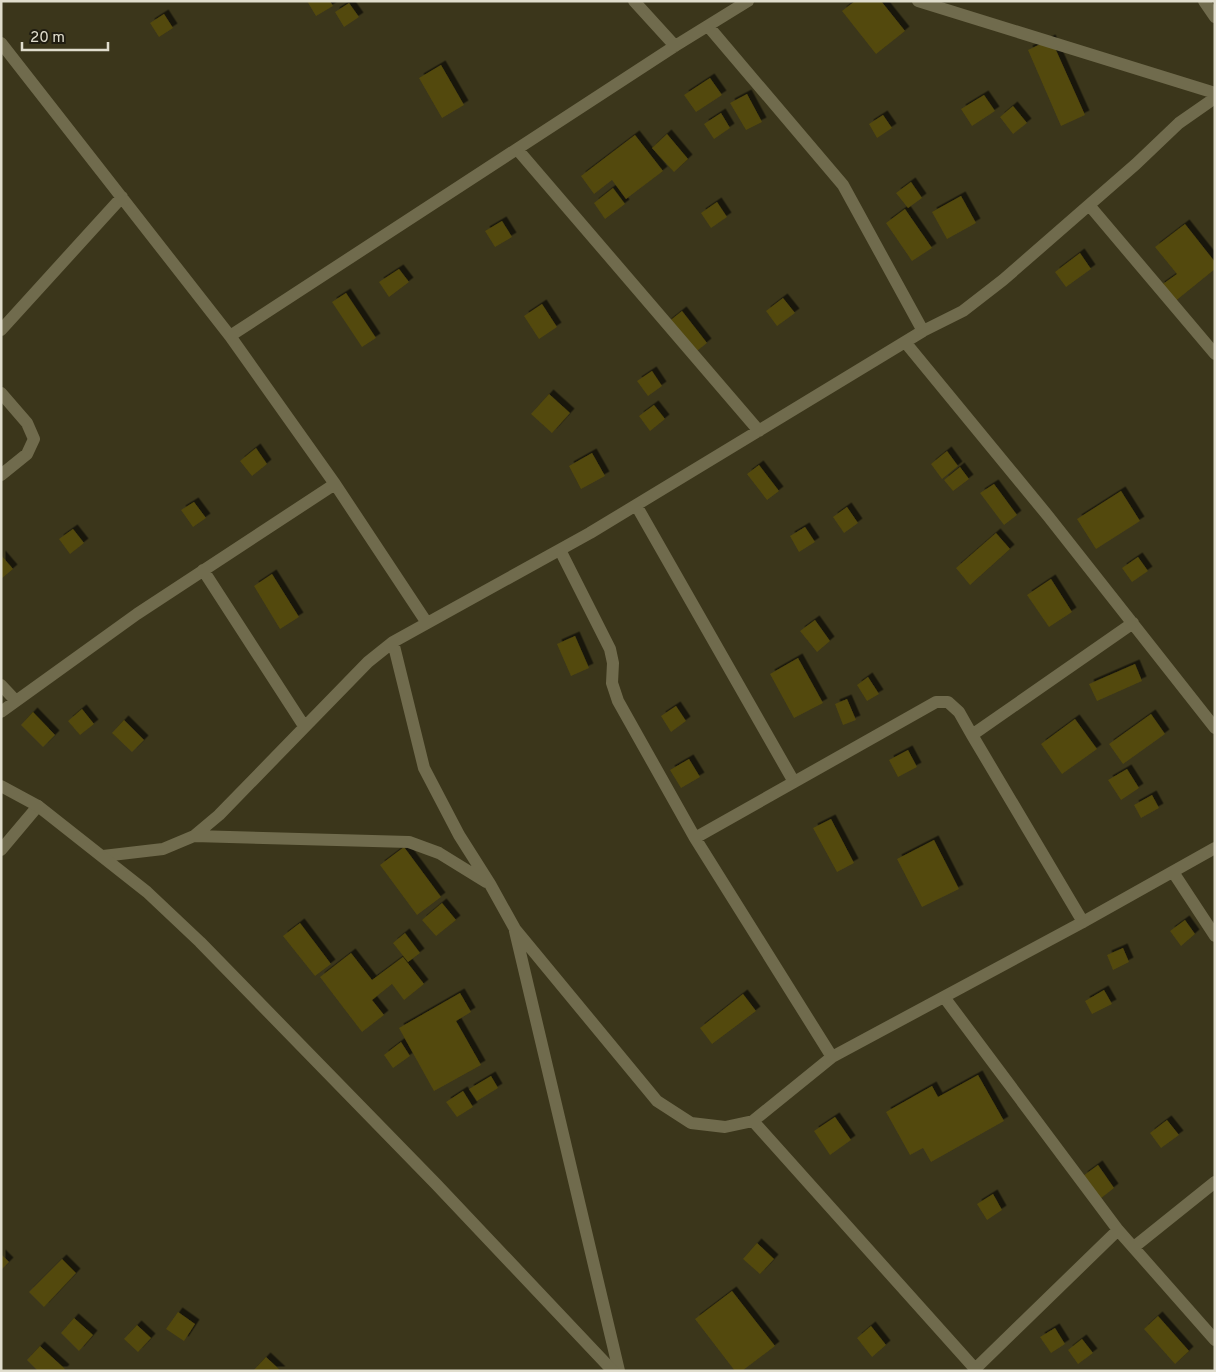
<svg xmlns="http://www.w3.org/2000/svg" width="1216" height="1372" viewBox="0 0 1216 1372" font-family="Overpass,sans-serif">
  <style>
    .building { fill: #52480e; filter: url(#shadow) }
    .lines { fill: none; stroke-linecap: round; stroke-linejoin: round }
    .street { stroke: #706b4d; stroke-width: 12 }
    .secondary { stroke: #706b4d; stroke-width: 12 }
  </style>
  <defs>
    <filter id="shadow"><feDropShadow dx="4.5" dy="-4.5" stdDeviation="0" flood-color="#0009"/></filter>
  </defs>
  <rect width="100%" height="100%" fill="#3b361b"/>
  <path class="building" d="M307 1H330L333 6 316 16Z
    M855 1H881L905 31 876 54 842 11Z
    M349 3 359 17 344 27 335 12Z
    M164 14 173 28 159 37 150 23Z
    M1051 39 1085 115 1061 126 1028 50Z
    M441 65 464 105 442 118 419 78Z
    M710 78 722 95 696 112 684 95Z
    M747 94 762 122 746 130 730 103Z
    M984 95 995 111 972 126 961 109Z
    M1013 106 1027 123 1013 134 1000 117Z
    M721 113 730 128 714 139 704 124Z
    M883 115 892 128 877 138 869 124Z
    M667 134 688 159 674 172 652 148Z
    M635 135 663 171 626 199 612 180 594 194 581 176Z
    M911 182 922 198 908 208 896 193Z
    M613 188 625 204 605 219 594 203Z
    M961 196 976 223 947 239 932 212Z
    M717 202 727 217 711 228 701 213Z
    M905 209 932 248 912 261 886 223Z
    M502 221 512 237 495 247 485 231Z
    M1185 224 1215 262V269L1173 303 1160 286 1177 274 1155 247Z
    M1080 253 1091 269 1066 287 1055 272Z
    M399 269 409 282 389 297 379 282Z
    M346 293 376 338 362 347 332 302Z
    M783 298 795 313 777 326 766 311Z
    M542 304 557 327 539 339 524 316Z
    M682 311 707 343 693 354 667 323Z
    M652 371 662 386 648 396 637 381Z
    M549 394 570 413 552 433 531 414Z
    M654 405 665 419 650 431 639 416Z
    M256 448 267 464 252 476 240 461Z
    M947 451 958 466 942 479 931 464Z
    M592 453 605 476 581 489 569 466Z
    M759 465 779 491 767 500 747 474Z
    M960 467 969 479 953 491 944 480Z
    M994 484 1017 515 1004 525 980 493Z
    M1121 491 1140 521 1096 549 1077 519Z
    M194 502 206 518 193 527 181 510Z
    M847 507 858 523 844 533 833 517Z
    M805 527 815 542 799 552 790 536Z
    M73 529 84 543 70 554 59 539Z
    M996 533 1010 549 970 585 956 568Z
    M1 555 13 569 1 579Z
    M1138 557 1148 571 1132 582 1122 568Z
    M272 574 299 617 280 629 254 586Z
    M1051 579 1072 612 1049 627 1027 595Z
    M815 620 830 641 817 652 800 631Z
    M575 636 589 668 571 676 557 644Z
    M798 658 823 703 794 718 770 674Z
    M1135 664 1142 681 1097 701 1089 684Z
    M868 677 879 694 867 701 857 685Z
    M847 699 856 720 843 725 835 704Z
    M676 706 686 721 671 732 661 716Z
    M82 709 94 724 80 735 68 721Z
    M33 712 55 735 43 747 21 725Z
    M1151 714 1165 734 1123 764 1109 744Z
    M1075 719 1097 749 1062 774 1041 744Z
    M124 720 144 740 132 752 112 733Z
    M908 750 917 767 898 777 889 760Z
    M689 759 700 777 681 788 670 770Z
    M1127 769 1139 788 1121 800 1108 780Z
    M1152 795 1159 808 1141 818 1134 805Z
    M831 819 854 863 837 872 813 828Z
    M934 840 959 889 922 907 897 859Z
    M404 847 441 897 417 915 380 865Z
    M442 903 456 920 436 936 422 920Z
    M1185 920 1195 934 1181 946 1170 931Z
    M300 923 331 964 315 976 283 936Z
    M405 933 420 953 408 962 393 943Z
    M1123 948 1129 962 1113 970 1107 955Z
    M351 953 372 980 403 957 424 984 404 1000 392 984 372 1000 384 1015 362 1032 320 977Z
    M1104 990 1112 1004 1092 1014 1085 1001Z
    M460 993 471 1012 456 1021 481 1065 434 1091 399 1028Z
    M743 994 756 1011 712 1044 700 1028Z
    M401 1042 410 1056 393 1068 384 1055Z
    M978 1075 1004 1121 931 1162 923 1148 910 1155 886 1112 932 1086 938 1097Z
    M491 1076 498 1088 477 1101 469 1089Z
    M463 1091 473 1107 457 1117 446 1102Z
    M835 1117 851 1140 830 1155 814 1131Z
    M1167 1120 1179 1135 1161 1148 1150 1133Z
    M1098 1165 1114 1188 1100 1199 1083 1176Z
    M993 1194 1002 1210 987 1220 977 1204Z
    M757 1243 774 1259 760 1274 743 1259Z
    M1 1254 9 1262 1 1270Z
    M62 1259 76 1273 44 1307 29 1292Z
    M732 1291 775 1346 742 1371H735L695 1319Z
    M178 1312 195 1324 184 1341 166 1329Z
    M1158 1316 1189 1351 1175 1364 1144 1329Z
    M74 1318 93 1335 79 1351 61 1333Z
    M137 1325 151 1338 138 1352 124 1339Z
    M871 1326 886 1345 872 1357 857 1338Z
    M1055 1328 1065 1344 1051 1353 1040 1337Z
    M1082 1339 1093 1353 1078 1364 1068 1350Z
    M40 1346 65 1369 63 1371H38L27 1360Z
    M266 1357 281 1371H253Z"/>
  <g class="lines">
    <path class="street" d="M634 1 675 46
      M918 1 1215 93
      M1204 1 1215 17
      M708 26 843 185 923 331
      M1 43 230 336 335 484 427 623
      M517 149 759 431
      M1089 205 1215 354
      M1 330 122 197
      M230 336 675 46 748 1
      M905 342 1048 516 1215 728
      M1 393 27 423 34 439 27 454 1 475
      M636 505 794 782
      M560 550 610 649 613 663 612 683 618 701 695 838 832 1057
      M203 570 304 726
      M393 642 424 768 459 835 490 884 515 929 657 1101 691 1123 725 1127 753 1121 832 1057 1083 922 1215 848
      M1 685 16 701
      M1 712 137 614 335 484
      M972 735 1133 623
      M194 836 409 842 439 853 486 882
      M695 838 936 702H948L959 712 972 735 1083 922
      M1 850 38 806
      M103 856 163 849 194 836 219 815 368 662 393 642 590 533 923 331 963 311 1003 280 1136 164 1179 123 1215 98
      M1173 872 1215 936
      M515 931 619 1371
      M944 997 1118 1230 1215 1340
      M753 1121 977 1371
      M1134 1247 1215 1182
      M975 1369 1118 1230"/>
    <path class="secondary" d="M1 786 38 806 147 892 200 942 436 1184 613 1371"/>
  </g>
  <rect width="1216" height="1372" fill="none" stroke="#e0ddcd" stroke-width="5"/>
  <path d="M22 42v8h86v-8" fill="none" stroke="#e0ddcd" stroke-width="2.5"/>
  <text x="30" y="42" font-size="15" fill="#e0ddcd" stroke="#201d11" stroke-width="4" paint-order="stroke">20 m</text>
</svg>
